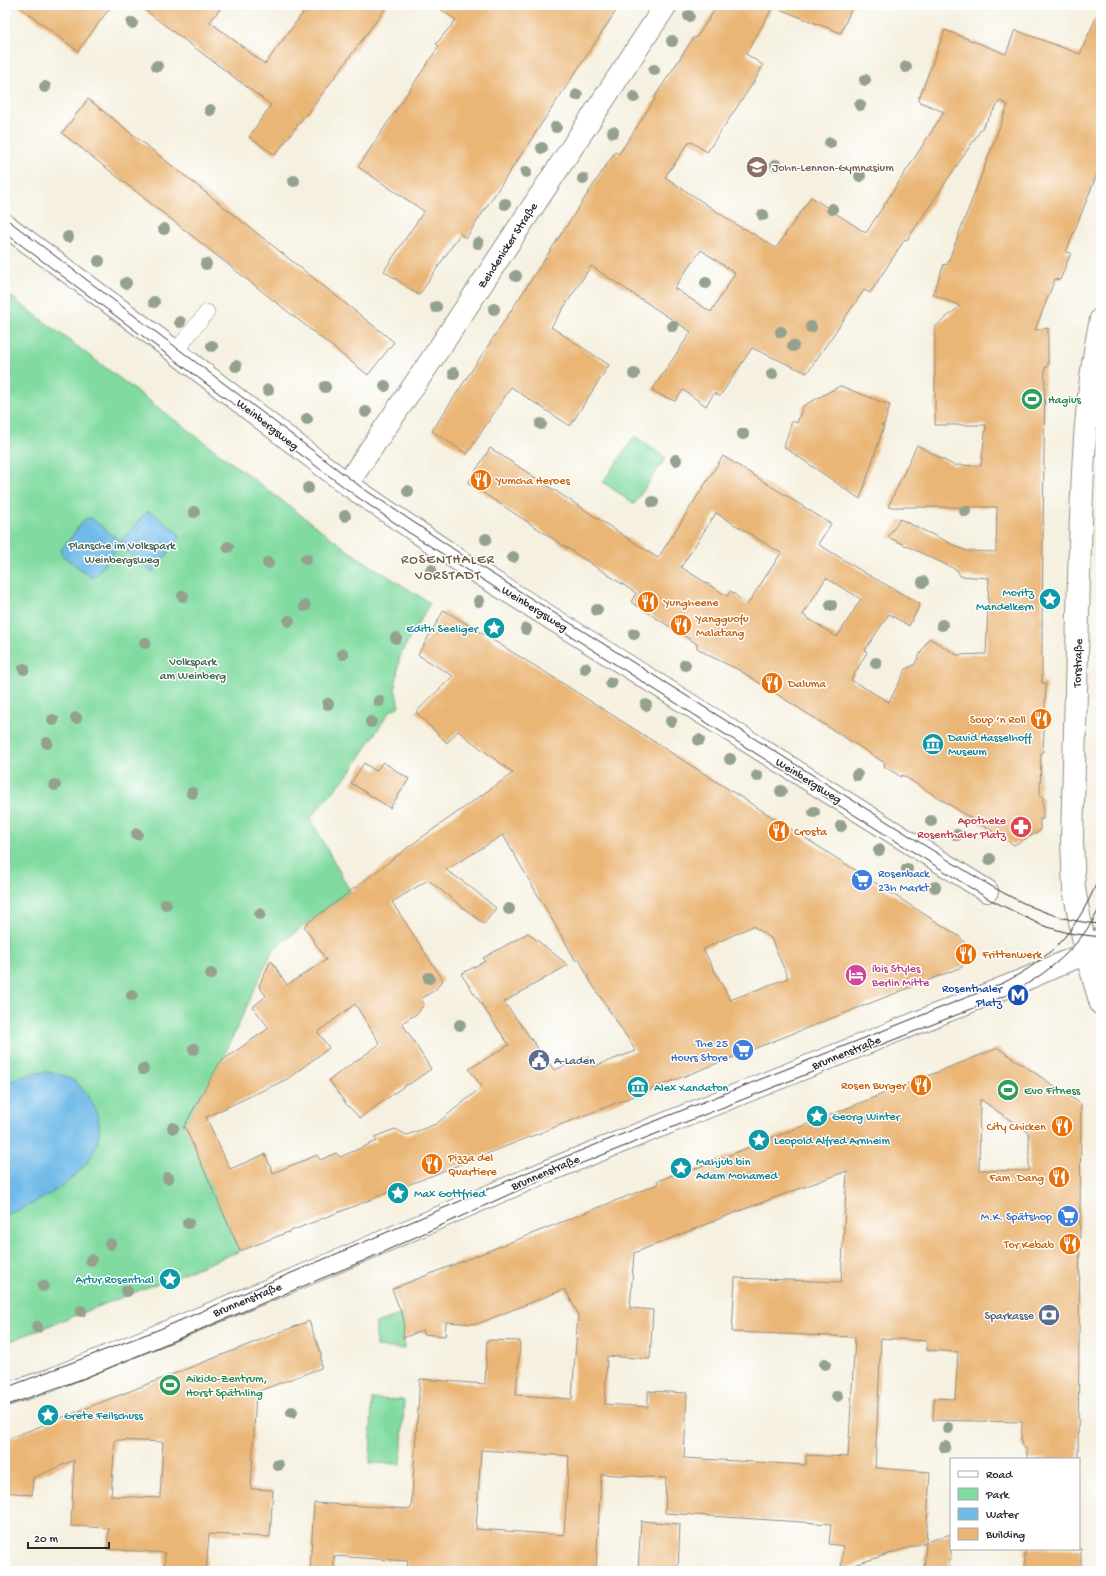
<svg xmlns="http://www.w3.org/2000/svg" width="1106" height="1576" viewBox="0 0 1106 1576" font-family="'Gochi Hand',sans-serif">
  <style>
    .green { fill: #81dba0; stroke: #568366 }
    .water { fill: #6fbae8; stroke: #4d728a }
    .building { fill: #eab676; fill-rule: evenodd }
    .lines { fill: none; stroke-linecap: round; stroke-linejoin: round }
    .lane-casing { stroke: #908e85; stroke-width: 16 }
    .street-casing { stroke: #908e85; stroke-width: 24 }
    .secondary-casing { stroke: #908e85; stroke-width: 24 }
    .lane { stroke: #fff; stroke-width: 15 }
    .street { stroke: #fff; stroke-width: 22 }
    .secondary { stroke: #fff; stroke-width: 22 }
    .tram { stroke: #2b2b2b; stroke-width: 1 }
    .tree { fill: #94a18f }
    .labels { text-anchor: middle; stroke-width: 3; stroke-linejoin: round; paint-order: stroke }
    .education-label { font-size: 12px; fill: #785e54; stroke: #fff; text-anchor: start }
    .street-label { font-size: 12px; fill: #2b2b2b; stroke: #fff }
    .leisure-label { font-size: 12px; fill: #27864d; stroke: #fff; text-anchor: start }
    .food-label { font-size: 12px; fill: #c56008; stroke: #fff; text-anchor: start }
    .park-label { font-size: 12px; fill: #45604e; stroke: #fff }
    .culture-label { font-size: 12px; fill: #0d838f; stroke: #fff; text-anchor: start }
    .health-label { font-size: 12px; fill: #be3a42; stroke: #fff; text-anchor: end }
    .shop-label { font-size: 12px; fill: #366cbe; stroke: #fff; text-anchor: end }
    .hotel-label { font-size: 12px; fill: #b23c85; stroke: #fff; text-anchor: start }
    .transit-label { font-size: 12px; fill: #164399; stroke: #fff; text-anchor: end }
    .service-label { font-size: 12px; fill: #4e5e75; stroke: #fff; text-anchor: start }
    .quarter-label { font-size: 14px; letter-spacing: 1px; fill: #6e5c45; stroke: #fff }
  </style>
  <rect width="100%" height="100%" fill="#fff"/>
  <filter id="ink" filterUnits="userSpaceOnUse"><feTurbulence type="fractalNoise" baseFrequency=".025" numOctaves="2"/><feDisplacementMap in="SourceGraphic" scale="8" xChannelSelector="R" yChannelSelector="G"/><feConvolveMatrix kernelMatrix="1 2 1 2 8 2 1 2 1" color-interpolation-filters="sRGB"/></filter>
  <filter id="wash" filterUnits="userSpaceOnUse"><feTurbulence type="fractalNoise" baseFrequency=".012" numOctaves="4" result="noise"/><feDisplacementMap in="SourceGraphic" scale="16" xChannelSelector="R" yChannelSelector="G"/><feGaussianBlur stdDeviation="0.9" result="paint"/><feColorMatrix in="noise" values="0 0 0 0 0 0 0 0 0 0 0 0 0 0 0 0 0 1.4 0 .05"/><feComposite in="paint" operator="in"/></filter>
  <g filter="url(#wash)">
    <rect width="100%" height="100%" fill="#f5f0df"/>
    <path class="green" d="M5 292 350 552 430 603 400 655 395 688 399 706 389 712 351 771 310 818 350 891 273 949 222 1060 185 1125 240 1251 5 1343Z
      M635 436 666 458 634 504 603 482Z
      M402 1314 404 1320V1349L376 1347V1323Z
      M372 1399 404 1400 401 1464 370 1463Z"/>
    <path class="water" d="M146 512H151L178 533 180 538 154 571H151L119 545 95 577H91L61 554V550L85 519 91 518 121 542Z
      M43 1072C64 1073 78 1080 89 1098 127 1155 50 1200 5 1215V1085C17 1077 29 1074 43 1072Z"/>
    <g id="blocks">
      <path class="building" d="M17 5H112L78 51Z
        M138 5H223L210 22 265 64 309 5H388L317 101 308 114H306L275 155 249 137 271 105Z
        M434 5H620L466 238 460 234 419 295 384 271 424 211 358 167 439 46 436 44 456 20Z
        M718 5H774L746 54 763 65 755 80 707 152 690 141 665 177 743 229 744 228 776 248 811 197 866 233 944 112 918 101 945 30 1006 54 1015 30 1080 54 1101 6V164L1066 252 1071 253 1060 280 1055 279 1035 330 1048 328V367H1045L1042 629V683H1046L1043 753H1041L1040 797H1043V819H1040V831L1014 845 902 775 901 777 884 766 885 763 739 670 710 656 697 648V644L631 602 636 593 468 483 490 448 658 558 723 456 831 524 818 544 865 573 920 604 909 626 889 614 865 650 867 652 851 680 889 702 906 669 914 665 929 638 957 655 986 654 989 578 960 576 957 570 888 537 900 519 966 551 996 552 997 507H888L917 445 953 465 981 466 986 425H935V327L960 306 933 294 944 264 947 265 1008 105 1000 101 907 240 905 239 870 293 864 290 807 373 752 348 720 396 714 393 706 406 683 390 675 401 662 396 652 390 691 332 591 266 551 327 609 365 570 426 511 387 467 454 432 431 615 152 619 154 655 99 654 98 694 37 696 38ZM701 250 735 273 711 312 674 288ZM716 513 781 553 747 605 731 591 727 596 681 567ZM826 578 861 599 837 637 803 615Z
        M774 5H853L841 33 774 7Z
        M88 99 394 342 368 375 62 133Z
        M840 386 890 405 884 425H881L884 426 860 499 784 447 792 421 797 423 803 406Z
        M444 610 548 674 960 937 968 947 970 951V957L967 962 962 967 240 1251 185 1127 183 1128 220 1062 269 1028 253 1007 266 996 259 986 271 960 287 985 326 960 304 926 414 843 513 773 458 731 447 743 416 712 453 676 418 655ZM503 835 576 961 579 959 590 981 636 1051 592 1067 588 1057 554 1070 504 1002 568 965 528 933 483 958 485 961 461 974 509 1045 469 1069 482 1087 436 1124 407 1135 395 1129 374 1137 377 1141 340 1157 336 1153 320 1160 317 1155 273 1173 265 1154 230 1169 206 1117 287 1079 329 1048 318 1032 355 1004 380 1044 329 1080 346 1104 360 1118 407 1084 408 1085 431 1069 402 1023 418 1013 424 1004 421 999 435 990 443 980 392 902 428 880 484 924 496 908 468 885 446 870ZM753 926 771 938 788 978 730 1000 703 949Z
        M383 762 409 779 390 808 351 783 364 763 376 771Z
        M998 1048 1081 1104 1078 1459H1027V1450L1021 1445 1022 1422 933 1420 934 1398 955 1399 958 1352 927 1350V1341L881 1338 875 1468 930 1472 926 1542 841 1569 843 1546 829 1544 831 1524 665 1513 666 1478 601 1474 596 1571H407L408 1561 334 1556V1571H310L314 1503 411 1509 420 1379 485 1384 487 1340 520 1341 516 1395 572 1399 578 1314 565 1289 477 1324 446 1322 445 1336 423 1334V1330L403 1338 404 1320 392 1289 658 1184 657 1181 681 1172 682 1174ZM980 1099 1029 1133V1171L979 1170ZM847 1171 841 1282 735 1278 732 1332 855 1337 848 1457 806 1455V1465L684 1458 687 1393 648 1391V1407L605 1404 607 1356 650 1359 653 1310 630 1308 634 1253 739 1211ZM481 1450 569 1456 564 1535 476 1529Z
        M309 1321 321 1354V1368L256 1392 251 1489 273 1490 270 1537 209 1534 206 1571H164L165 1553 107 1549 109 1528 71 1526 74 1460 33 1478 32 1495 5 1492V1440ZM115 1440 163 1442 160 1498 111 1496Z
        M641 1521 680 1524 678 1571H638Z
        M951 1534V1560H949V1571H924L926 1542Z
        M1025 1549H1081V1571H1025Z"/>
    </g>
  </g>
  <g filter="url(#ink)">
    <use href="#blocks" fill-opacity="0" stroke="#908e85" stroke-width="1"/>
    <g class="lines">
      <g class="lane-casing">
        <path id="lane" d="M175 352 207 312"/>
      </g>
      <g class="street-casing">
        <path id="street" d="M5 225 152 334 347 484 463 563 987 891
          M347 484 440 347 666 5"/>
      </g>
      <g class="secondary-casing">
        <path id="secondary" d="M1101 319C1083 404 1082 491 1079 578 1077 665 1074 753 1072 840L1074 889 1086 953 1101 1004
          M5 1395 50 1380 315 1271 550 1170 1026 979 1086 953 1101 939"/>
      </g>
      <use href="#lane" class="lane"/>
      <use href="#street" class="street"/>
      <use href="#secondary" class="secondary"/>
      <path class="tram" d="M5 218 361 487 470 560 948 860C996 889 1043 921 1101 924
        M5 233 356 496 408 532 715 728 987 898 1041 925 1068 933 1101 937
        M5 1388 160 1329 547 1164 1003 983C1056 956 1079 927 1101 873
        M5 1406 85 1378 363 1261 552 1175 1007 995C1047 975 1082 946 1101 905"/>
    </g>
    <g class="tree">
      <circle cx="689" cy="16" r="6"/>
      <circle cx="132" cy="23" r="6"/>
      <circle cx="672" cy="41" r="6"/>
      <circle cx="157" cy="66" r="6"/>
      <circle cx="906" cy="67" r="6"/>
      <circle cx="654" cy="70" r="6"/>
      <circle cx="865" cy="80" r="6"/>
      <circle cx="45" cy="87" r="6"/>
      <circle cx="577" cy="95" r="6"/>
      <circle cx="634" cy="97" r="6"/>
      <circle cx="860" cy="105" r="6"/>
      <circle cx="210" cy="110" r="6"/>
      <circle cx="556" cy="127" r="6"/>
      <circle cx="613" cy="132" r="6"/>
      <circle cx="830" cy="143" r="6"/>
      <circle cx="542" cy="148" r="6"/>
      <circle cx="776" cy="165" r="6"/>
      <circle cx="526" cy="172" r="6"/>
      <circle cx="860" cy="176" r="6"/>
      <circle cx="583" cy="179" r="6"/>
      <circle cx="294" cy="181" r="6"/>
      <circle cx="505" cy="204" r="6"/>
      <circle cx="832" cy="209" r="6"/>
      <circle cx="763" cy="215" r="6"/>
      <circle cx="164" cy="229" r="6"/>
      <circle cx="68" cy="237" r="6"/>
      <circle cx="478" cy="243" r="6"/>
      <circle cx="99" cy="261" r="6"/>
      <circle cx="206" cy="264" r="6"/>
      <circle cx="516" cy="276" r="6"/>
      <circle cx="126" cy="283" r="6"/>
      <circle cx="706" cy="283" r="6"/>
      <circle cx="154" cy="302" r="6"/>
      <circle cx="436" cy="307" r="6"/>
      <circle cx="494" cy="309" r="6"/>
      <circle cx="180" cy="322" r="6"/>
      <circle cx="673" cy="326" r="6"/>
      <circle cx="811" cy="327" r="6"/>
      <circle cx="781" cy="332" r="6"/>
      <circle cx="212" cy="346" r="6"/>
      <circle cx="793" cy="346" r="6"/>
      <circle cx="236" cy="366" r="6"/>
      <circle cx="454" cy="373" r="6"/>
      <circle cx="634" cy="374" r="6"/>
      <circle cx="772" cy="374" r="6"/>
      <circle cx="385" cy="386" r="6"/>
      <circle cx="325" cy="387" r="6"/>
      <circle cx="268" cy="390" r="6"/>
      <circle cx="366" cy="412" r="6"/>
      <circle cx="307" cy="419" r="6"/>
      <circle cx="541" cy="424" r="6"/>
      <circle cx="743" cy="434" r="6"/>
      <circle cx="676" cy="460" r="6"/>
      <circle cx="308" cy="488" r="6"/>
      <circle cx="408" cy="491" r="6"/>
      <circle cx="653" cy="502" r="6"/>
      <circle cx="965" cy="511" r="6"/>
      <circle cx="194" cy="512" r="6"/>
      <circle cx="345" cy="516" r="6"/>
      <circle cx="486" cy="539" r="6"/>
      <circle cx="228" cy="547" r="6"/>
      <circle cx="513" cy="557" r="6"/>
      <circle cx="306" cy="559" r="6"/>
      <circle cx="268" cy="563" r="6"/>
      <circle cx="431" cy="570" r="6"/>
      <circle cx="923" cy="582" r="6"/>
      <circle cx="183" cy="596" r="6"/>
      <circle cx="479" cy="601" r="6"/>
      <circle cx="831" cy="605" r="6"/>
      <circle cx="305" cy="606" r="6"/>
      <circle cx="597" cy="610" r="6"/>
      <circle cx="289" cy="621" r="6"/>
      <circle cx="942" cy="625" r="6"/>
      <circle cx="526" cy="629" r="6"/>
      <circle cx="634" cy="634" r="6"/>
      <circle cx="396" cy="638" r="6"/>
      <circle cx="145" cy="643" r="6"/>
      <circle cx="343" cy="654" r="6"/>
      <circle cx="876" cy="663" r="6"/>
      <circle cx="685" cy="665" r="6"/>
      <circle cx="585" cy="668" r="6"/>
      <circle cx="24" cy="669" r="6"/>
      <circle cx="611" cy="683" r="6"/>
      <circle cx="379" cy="701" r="6"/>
      <circle cx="328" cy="704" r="6"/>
      <circle cx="646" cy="705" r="6"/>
      <circle cx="76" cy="718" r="6"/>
      <circle cx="53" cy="720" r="6"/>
      <circle cx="671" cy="721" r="6"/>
      <circle cx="371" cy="722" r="6"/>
      <circle cx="699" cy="740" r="6"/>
      <circle cx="47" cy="743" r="6"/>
      <circle cx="730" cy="759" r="6"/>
      <circle cx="857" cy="775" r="6"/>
      <circle cx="757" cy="776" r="6"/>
      <circle cx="55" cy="785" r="6"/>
      <circle cx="781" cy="791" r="6"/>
      <circle cx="192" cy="793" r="6"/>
      <circle cx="814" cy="812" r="6"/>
      <circle cx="931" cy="821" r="6"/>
      <circle cx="841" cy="826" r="6"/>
      <circle cx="137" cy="834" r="6"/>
      <circle cx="957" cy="835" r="6"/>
      <circle cx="879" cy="850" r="6"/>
      <circle cx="990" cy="859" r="6"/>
      <circle cx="907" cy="869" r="6"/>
      <circle cx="935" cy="887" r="6"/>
      <circle cx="166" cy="904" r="6"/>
      <circle cx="509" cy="909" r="6"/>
      <circle cx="260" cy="914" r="6"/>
      <circle cx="211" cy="974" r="6"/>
      <circle cx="429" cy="978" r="6"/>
      <circle cx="132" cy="995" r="6"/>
      <circle cx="460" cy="1025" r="6"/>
      <circle cx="194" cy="1049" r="6"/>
      <circle cx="143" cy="1069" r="6"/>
      <circle cx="173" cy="1128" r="6"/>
      <circle cx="168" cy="1178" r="6"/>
      <circle cx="188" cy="1223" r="6"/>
      <circle cx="110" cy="1244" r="6"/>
      <circle cx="91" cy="1260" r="6"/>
      <circle cx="43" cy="1286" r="6"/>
      <circle cx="127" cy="1291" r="6"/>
      <circle cx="81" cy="1311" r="6"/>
      <circle cx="37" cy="1327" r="6"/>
      <circle cx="825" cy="1364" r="6"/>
      <circle cx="837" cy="1396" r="6"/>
      <circle cx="292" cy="1412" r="6"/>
      <circle cx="948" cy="1428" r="6"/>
      <circle cx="945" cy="1447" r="6"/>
      <circle cx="278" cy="1465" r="6"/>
    </g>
  </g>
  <defs>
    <g id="school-disc" transform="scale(1.15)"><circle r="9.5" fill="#8d6e63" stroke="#fff"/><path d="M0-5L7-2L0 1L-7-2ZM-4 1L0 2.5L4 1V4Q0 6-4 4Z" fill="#fff"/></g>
    <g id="stadium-disc" transform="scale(1.15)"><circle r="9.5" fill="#2e9e5b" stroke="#fff"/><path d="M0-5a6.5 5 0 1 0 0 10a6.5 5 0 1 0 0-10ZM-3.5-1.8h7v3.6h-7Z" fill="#fff"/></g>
    <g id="restaurant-disc" transform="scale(1.15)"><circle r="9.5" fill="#e8710a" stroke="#fff"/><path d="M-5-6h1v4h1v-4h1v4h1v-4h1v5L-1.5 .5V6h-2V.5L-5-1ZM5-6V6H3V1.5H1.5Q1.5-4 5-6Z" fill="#fff"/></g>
    <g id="sight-disc" transform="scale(1.15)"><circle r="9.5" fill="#0f9aa8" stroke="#fff"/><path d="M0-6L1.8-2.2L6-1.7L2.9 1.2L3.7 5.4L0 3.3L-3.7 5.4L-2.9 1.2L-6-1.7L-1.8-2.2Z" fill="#fff"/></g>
    <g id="museum-disc" transform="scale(1.15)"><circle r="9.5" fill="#0f9aa8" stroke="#fff"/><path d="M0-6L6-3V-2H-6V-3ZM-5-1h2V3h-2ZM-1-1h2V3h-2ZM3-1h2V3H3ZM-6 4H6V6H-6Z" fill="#fff"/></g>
    <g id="pharmacy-disc" transform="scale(1.15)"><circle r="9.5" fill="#e0444e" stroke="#fff"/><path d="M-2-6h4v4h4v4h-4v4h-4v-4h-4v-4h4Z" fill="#fff"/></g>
    <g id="supermarket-disc" transform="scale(1.15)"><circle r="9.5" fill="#3f7fe0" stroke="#fff"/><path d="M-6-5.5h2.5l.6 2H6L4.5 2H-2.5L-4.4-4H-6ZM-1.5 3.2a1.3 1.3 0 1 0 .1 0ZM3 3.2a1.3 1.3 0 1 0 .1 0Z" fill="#fff"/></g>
    <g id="hotel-disc" transform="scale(1.15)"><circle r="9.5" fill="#d1479c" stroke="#fff"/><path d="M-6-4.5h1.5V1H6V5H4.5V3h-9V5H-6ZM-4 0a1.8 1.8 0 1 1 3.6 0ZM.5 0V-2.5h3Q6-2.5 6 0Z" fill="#fff"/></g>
    <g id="metro-disc" transform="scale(1.15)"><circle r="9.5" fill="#1a4fb4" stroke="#fff"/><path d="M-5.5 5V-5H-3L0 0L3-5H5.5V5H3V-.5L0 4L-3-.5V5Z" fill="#fff"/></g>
    <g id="civic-disc" transform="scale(1.15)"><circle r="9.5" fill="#5c6f8a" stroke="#fff"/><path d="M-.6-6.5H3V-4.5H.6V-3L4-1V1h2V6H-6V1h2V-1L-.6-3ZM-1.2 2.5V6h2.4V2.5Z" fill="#fff"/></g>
    <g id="bank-disc" transform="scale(1.15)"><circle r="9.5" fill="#5c6f8a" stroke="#fff"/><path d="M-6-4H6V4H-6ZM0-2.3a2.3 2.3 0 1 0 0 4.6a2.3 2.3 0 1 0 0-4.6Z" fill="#fff"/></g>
  </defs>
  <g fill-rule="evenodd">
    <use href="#school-disc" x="757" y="167"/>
    <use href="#stadium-disc" x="1032" y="399"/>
    <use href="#restaurant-disc" x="481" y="480"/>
    <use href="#sight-disc" x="1050" y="599"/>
    <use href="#restaurant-disc" x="648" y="602"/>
    <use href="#restaurant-disc" x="681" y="625"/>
    <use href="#sight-disc" x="494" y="628"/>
    <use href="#restaurant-disc" x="772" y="683"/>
    <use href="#restaurant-disc" x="1041" y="719"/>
    <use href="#museum-disc" x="933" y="744"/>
    <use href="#pharmacy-disc" x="1021" y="827"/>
    <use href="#restaurant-disc" x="779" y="831"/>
    <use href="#supermarket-disc" x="862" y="880"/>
    <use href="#restaurant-disc" x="966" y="954"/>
    <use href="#hotel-disc" x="856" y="975"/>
    <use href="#metro-disc" x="1018" y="995"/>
    <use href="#supermarket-disc" x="743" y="1050"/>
    <use href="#civic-disc" x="539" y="1060"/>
    <use href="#restaurant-disc" x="921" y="1085"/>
    <use href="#museum-disc" x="638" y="1087"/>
    <use href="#stadium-disc" x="1008" y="1090"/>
    <use href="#sight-disc" x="817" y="1116"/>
    <use href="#restaurant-disc" x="1062" y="1126"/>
    <use href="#sight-disc" x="759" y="1140"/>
    <use href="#restaurant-disc" x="432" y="1164"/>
    <use href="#sight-disc" x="681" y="1168"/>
    <use href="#restaurant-disc" x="1059" y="1177"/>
    <use href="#sight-disc" x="398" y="1193"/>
    <use href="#supermarket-disc" x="1068" y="1216"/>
    <use href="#restaurant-disc" x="1070" y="1244"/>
    <use href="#sight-disc" x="170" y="1279"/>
    <use href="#bank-disc" x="1049" y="1315"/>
    <use href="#stadium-disc" x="170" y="1385"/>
    <use href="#sight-disc" x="48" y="1415"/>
  </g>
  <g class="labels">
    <g class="education-label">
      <text x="772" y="171">John-Lennon-Gymnasium</text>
    </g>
    <g class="street-label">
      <text transform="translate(507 245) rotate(-57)" y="4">Zehdenicker Straße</text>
      <text transform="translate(268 424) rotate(38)" y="4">Weinbergsweg</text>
      <text transform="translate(535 608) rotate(32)" y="4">Weinbergsweg</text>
      <text transform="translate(1077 663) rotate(-88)" y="4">Torstraße</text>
      <text transform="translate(809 780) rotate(32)" y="4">Weinbergsweg</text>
      <text transform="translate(846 1052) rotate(-22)" y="4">Brunnenstraße</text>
      <text transform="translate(545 1172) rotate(-23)" y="4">Brunnenstraße</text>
      <text transform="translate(247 1299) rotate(-22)" y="4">Brunnenstraße</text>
    </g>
    <g class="leisure-label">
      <text x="1048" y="403">Hagius</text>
      <text x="1024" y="1094">Evo Fitness</text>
      <text x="186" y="1382">Aikido-Zentrum,<tspan x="186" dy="14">Horst Späthling</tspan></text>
    </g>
    <g class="food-label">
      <text x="496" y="484">Yumcha Heroes</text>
      <text x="664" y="606">Yungheene</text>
      <text x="696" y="622">Yangguofu<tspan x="696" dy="14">Malatang</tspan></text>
      <text x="788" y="687">Daluma</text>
      <text x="1026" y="723" text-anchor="end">Soup ’n Roll</text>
      <text x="794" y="835">Crosta</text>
      <text x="982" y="958">Frittenwerk</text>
      <text x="906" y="1089" text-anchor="end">Rosen Burger</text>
      <text x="1046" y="1130" text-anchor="end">City Chicken</text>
      <text x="448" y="1161">Pizza del<tspan x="448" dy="14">Quartiere</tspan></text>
      <text x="1044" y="1181" text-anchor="end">Fam. Dang</text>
      <text x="1054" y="1248" text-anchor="end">Tor Kebab</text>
    </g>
    <g class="park-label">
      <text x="122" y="549">Plansche im Volkspark<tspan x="122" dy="14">Weinbergsweg</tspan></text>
      <text x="193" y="665">Volkspark<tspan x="193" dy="14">am Weinberg</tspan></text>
    </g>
    <g class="culture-label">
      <text x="1034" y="596" text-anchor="end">Moritz<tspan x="1034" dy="14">Mandelkern</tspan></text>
      <text x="478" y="632" text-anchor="end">Edith Seeliger</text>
      <text x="948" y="741">David Hasselhoff<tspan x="948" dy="14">Museum</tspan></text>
      <text x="654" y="1091">Alex Xandaton</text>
      <text x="832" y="1120">Georg Winter</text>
      <text x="774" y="1144">Leopold Alfred Arnheim</text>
      <text x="696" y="1165">Mahjub bin<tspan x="696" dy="14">Adam Mohamed</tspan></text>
      <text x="414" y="1197">Max Gottfried</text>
      <text x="154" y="1283" text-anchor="end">Artur Rosenthal</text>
      <text x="64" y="1419">Grete Feilschuss</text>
    </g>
    <g class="health-label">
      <text x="1006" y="824">Apotheke<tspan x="1006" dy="14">Rosenthaler Platz</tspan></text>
    </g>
    <g class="shop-label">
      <text x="878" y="877" text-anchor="start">Rosenback<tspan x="878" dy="14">23h Markt</tspan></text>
      <text x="728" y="1047">The 25<tspan x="728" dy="14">Hours Store</tspan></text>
      <text x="1052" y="1220">M.K. Spätshop</text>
    </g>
    <g class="hotel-label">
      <text x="872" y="972">ibis Styles<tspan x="872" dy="14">Berlin Mitte</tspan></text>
    </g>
    <g class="transit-label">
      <text x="1002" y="992">Rosenthaler<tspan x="1002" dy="14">Platz</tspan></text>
    </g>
    <g class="service-label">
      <text x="554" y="1064">A-Laden</text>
      <text x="1034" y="1319" text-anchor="end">Sparkasse</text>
    </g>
    <g class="quarter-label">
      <text x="448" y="563">ROSENTHALER<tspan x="448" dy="16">VORSTADT</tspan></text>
    </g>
  </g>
  <rect width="1106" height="1576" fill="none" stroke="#fff" stroke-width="20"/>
  <rect x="950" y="1458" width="130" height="92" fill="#ffffff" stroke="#aaaaaa"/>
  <rect x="958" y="1471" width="20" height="6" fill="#ffffff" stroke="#aaaaaa"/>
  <text x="986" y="1478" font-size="12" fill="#2b2b2b">Road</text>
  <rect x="958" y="1488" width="20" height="12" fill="#81dba0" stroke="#aaaaaa"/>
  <text x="986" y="1498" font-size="12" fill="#2b2b2b">Park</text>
  <rect x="958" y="1508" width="20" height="12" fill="#6fbae8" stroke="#aaaaaa"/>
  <text x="986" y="1518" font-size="12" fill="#2b2b2b">Water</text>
  <rect x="958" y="1528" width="20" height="12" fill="#eab676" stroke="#aaaaaa"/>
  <text x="986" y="1538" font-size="12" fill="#2b2b2b">Building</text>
  <path d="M28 1542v6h81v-6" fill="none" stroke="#2b2b2b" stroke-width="2"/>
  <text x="34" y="1542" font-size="12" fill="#2b2b2b" stroke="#ffffff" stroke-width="3" paint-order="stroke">20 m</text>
</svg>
